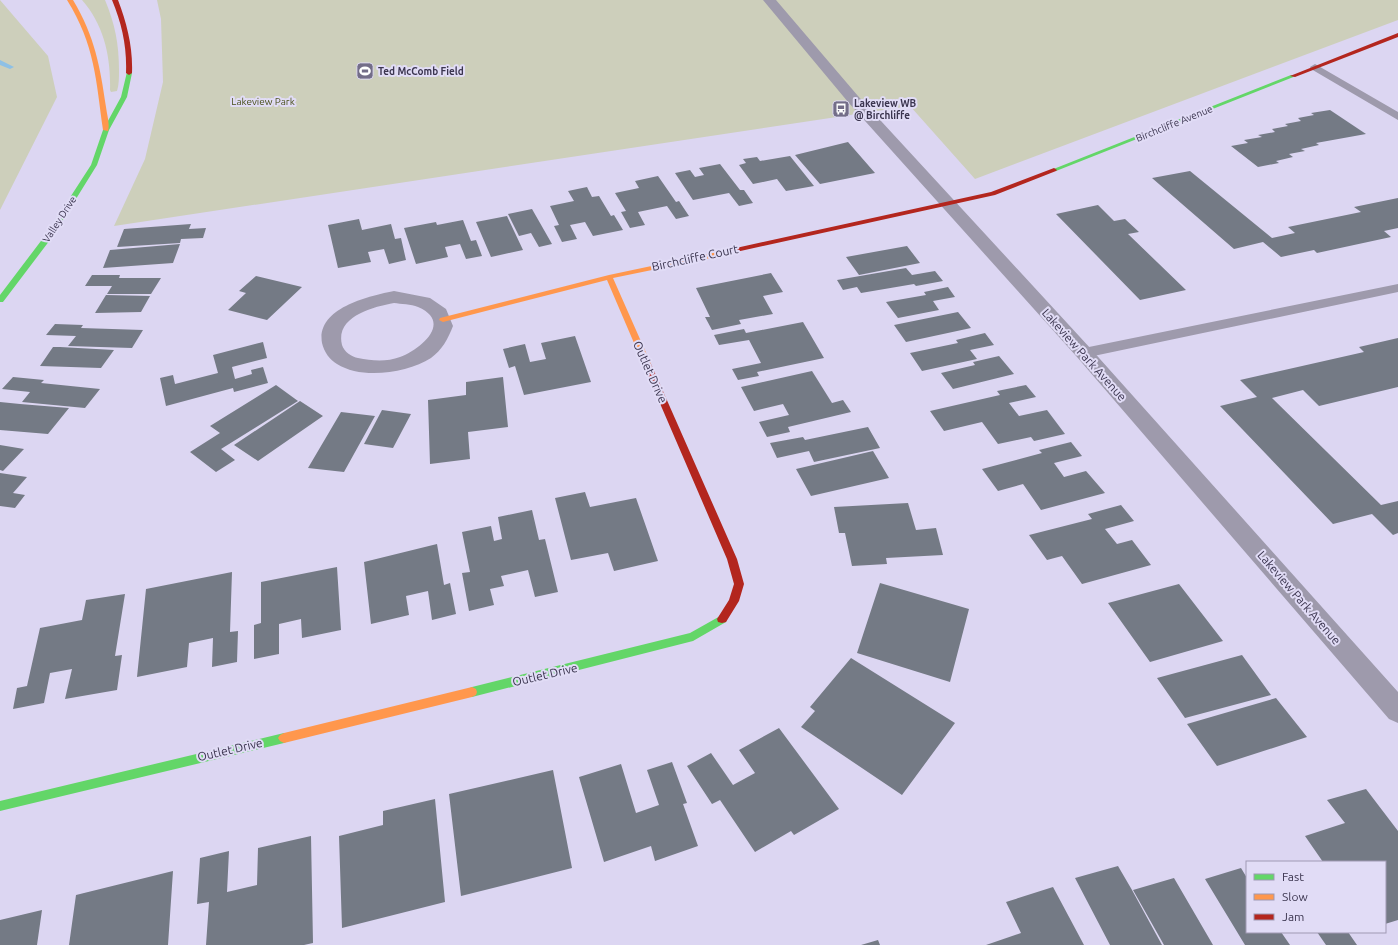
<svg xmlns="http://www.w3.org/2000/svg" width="1398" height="945" viewBox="0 0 1398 945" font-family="Ubuntu,sans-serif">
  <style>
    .green { fill: #cdcfbb }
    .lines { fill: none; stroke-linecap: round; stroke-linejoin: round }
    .stream { fill: #8ec0e5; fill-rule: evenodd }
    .building { fill: #747a85 }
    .lane { fill: #9e9aac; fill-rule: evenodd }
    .street { fill: #9e9aac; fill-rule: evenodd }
    .fast { fill: #63d668; fill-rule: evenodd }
    .slow { fill: #ff974d; fill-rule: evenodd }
    .jam { fill: #b3261e; fill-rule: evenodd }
    .labels { text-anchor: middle; stroke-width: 4; stroke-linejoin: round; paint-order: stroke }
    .far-poi-label { font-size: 10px; font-weight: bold; fill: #3b354f; stroke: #e1dcf6; text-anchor: start }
    .far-park-label { font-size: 10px; fill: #494f1a; stroke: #e1dcf6 }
    .far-street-label { font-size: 10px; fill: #3b354f; stroke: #e1dcf6 }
    .street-label { font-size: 12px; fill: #3b354f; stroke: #e1dcf6 }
  </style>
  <rect width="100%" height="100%" fill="#dcd6f2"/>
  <path class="green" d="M0 0 48 56 57 97 0 210Z
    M82 0H105C115 24 119 44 119 70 119 77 119 85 117 91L111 92 110 90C111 57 104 25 82 0Z
    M157 0H1398V20L975 179 910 106 114 226 145 159 163 82 161 19Z"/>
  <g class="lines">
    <path class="stream" d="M0 60 14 67 10 69 0 65Z"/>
  </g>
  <path class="building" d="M1330 110 1366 134 1316 143 1319 145 1301 149 1305 151 1289 154 1293 157 1276 161 1279 163 1258 167 1231 146 1248 143 1244 140 1262 137 1258 135 1275 132 1272 129 1288 126 1285 124 1301 121 1298 118 1314 115 1311 113Z
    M848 142 875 173 820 184 795 155Z
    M790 156 814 186 786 191 777 179 753 184 739 165 746 163 743 159 757 157 760 161Z
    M720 164 740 190H744L753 203 739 206 729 193 693 200 675 173 690 170 695 177 704 175 699 168Z
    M1190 171 1272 238 1295 233 1288 227 1361 212 1354 207 1398 198V228L1384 231 1391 237 1317 253 1314 250 1281 257 1263 242 1234 249 1152 178Z
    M658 176 676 202 679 201 689 216 676 219 667 206 638 212 645 225 630 228 621 212 626 211 615 193 639 188 635 181Z
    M587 187 592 197 599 196 611 216 614 215 623 230 593 236 585 222 570 225 577 239 562 242 554 226 559 225 550 206 574 201 568 191Z
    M1098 205 1114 221 1125 219 1139 232 1128 234 1186 290 1140 300 1056 214Z
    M532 209 552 244 539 247 531 233 519 236 508 214Z
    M507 216 523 250 491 257 476 222Z
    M359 219 362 230 391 224 395 239 401 238 406 260 389 264 384 249 368 252 371 262 338 268 328 225Z
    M463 220 471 241 476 240 482 256 466 259 460 244 445 247 448 257 416 264 404 228 436 222 437 225Z
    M191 224 189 229 206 228 203 238 181 239 180 243 117 247 124 229Z
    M180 244 173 263 103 268 110 250Z
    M907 246 920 263 859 275 846 257Z
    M906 268 912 275 935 271 943 281 916 286 914 284 861 293 857 287 843 290 837 280Z
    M771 273 783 292 763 296 773 314 739 320 741 324 712 330 705 317H710L696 288Z
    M92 275H120L119 278H161L151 294H107L112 286H85Z
    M256 276 302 287 267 320 228 310 246 293 239 291Z
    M948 287 955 297 933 301 939 310 898 318 886 302 926 295 924 292Z
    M106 295 150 296 141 312 95 313Z
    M958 312 971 328 906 342 894 325Z
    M803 322 824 358 757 372 759 376 738 380 732 369 761 363 749 340 719 345 714 335 744 329 746 333Z
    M55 324 83 325 81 328 143 330 132 348 68 346 76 336 46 335Z
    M985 333 994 345 970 350 977 359 922 371 910 353 958 343 956 340Z
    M575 336 591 382 524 395 515 366 509 368 503 349 525 344 530 362 546 359 541 343Z
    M1398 338V387L1319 406 1303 390 1272 398 1381 505 1398 501V533L1393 535 1372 514 1333 524 1220 406 1257 397 1240 380 1364 352 1359 347Z
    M263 342 267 358 232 367 235 379 252 374 251 370 263 367 268 383 234 392 233 388 166 406 160 378 173 375 175 384 218 373 213 355Z
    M53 347H60L114 350 101 368 40 366Z
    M999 356 1014 374 953 389 941 373 975 365 973 362Z
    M812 371 832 403 843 400 851 412 788 427 790 432 767 437 759 422 789 415 783 404 754 411 741 387Z
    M13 377 44 380 41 383 100 389 85 408 22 402 30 392 2 389Z
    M503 377 508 427 468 432 470 459 430 464 428 400 466 395V382Z
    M276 385 298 401 221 449 235 460 216 472 190 452 220 433 210 426Z
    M1026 385 1036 397 1009 403 1019 416 1047 410 1065 434 1034 441 1031 437 998 444 982 422 944 431 930 411 1000 395 997 391Z
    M300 401 323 416 258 461 234 445Z
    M0 402 20 404 69 408 48 434 0 430Z
    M382 410 411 414 393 448 364 444Z
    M341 412 375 416 344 472 308 468Z
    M868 427 880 448 814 462 809 451 777 458 770 443 803 437 805 440Z
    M1071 442 1082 456 1054 463 1064 477 1086 471 1105 493 1041 510 1023 484 998 491 982 469 1042 453 1039 450Z
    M0 445 24 449 3 471 0 470Z
    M873 451 889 478 811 496 796 469Z
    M0 473 27 477 13 493 25 495 15 508 0 506Z
    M585 492 590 507 636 498 658 561 614 571 608 553 571 560 555 498Z
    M908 503 916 530 936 528 943 555 886 558 887 564 852 566 845 533H839L834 507Z
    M1121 505 1134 521 1105 529 1117 544 1132 540 1151 565 1082 584 1062 556 1047 560 1029 535 1092 519 1088 514Z
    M532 510 539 540 545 539 558 592 535 597 528 570 501 576 504 586 490 589 494 605 469 611 462 573 470 572 462 532 491 526 494 541 502 539 498 517Z
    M437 544 444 585 450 583 456 614 432 620 428 591 406 596 409 615 371 624 364 562Z
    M337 567 341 630 302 638 301 619 279 624V654L254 659V625L261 623V582Z
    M232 572 230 632 238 631 237 662 212 667 213 638 189 643 187 667 137 677 146 589Z
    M880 583 969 609 950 682 857 653Z
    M1179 584 1223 641 1150 662 1108 603Z
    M125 594 115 656 122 655 117 690 65 699 72 669 50 673 44 703 13 709 17 688 27 686 40 628 82 620 86 600Z
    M1242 655 1271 695 1185 718 1157 678Z
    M851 658 955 723 902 795 801 727 815 711 810 707Z
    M1276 698 1307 737 1217 766 1187 724Z
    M779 728 839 809 794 835 791 831 755 852 720 800 712 804 687 766 711 753 733 785 755 773 739 750Z
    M672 762 687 803 683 804 698 846 655 861 651 846 604 862 579 777 621 764 636 813 659 805 647 770Z
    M553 770 572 868 461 896 449 794Z
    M1366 789 1398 831V920L1385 924V862H1323L1305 836 1345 823 1327 800Z
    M435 799 445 902 342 928 339 836 383 825V811Z
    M311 836 313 943 304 945H206L209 902 197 904 200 858 229 851 227 892 257 885 258 848Z
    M1118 866 1132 890 1162 945H1110L1075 878Z
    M1241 868 1247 878V932H1281L1290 945H1245L1205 879Z
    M173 871 168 945H69L76 895Z
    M1174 878 1213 945H1164L1133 890Z
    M1053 887 1084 945H986L1021 933 1006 902Z
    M42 910 37 945H0V920Z
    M1317 932H1348L1357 945H1326Z
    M878 940 880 945H861Z"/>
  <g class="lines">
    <path class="lane" d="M1315 64 1398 112V120L1311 69 1310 67Z
      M1398 284V292L1084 358 1079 356 1077 353 1079 350 1084 348Z"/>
    <path class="street" d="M763 0H776L858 96 1091 349 1398 692V723L1389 719 1077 357 848 102Z
      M394 291 430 298 446 309 453 326C448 339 442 350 431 358 407 373 362 380 337 364 330 360 324 352 322 343 316 308 369 296 394 291ZM394 303C401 304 411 304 418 307 453 322 421 349 400 357 387 362 372 361 358 358 352 357 344 352 342 345 335 317 372 307 394 303Z"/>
    <path class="fast" d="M127 72 132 73 127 97 109 130 97 165 53 236 3 302H0V295L47 233 91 165 103 130 121 97Z
      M1291 75 1296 76 1056 171 1051 170Z
      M722 615 726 616 727 619 726 622 693 641 472 697 468 695 467 692 468 689 472 687 690 633Z
      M284 733 288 735 290 738 288 741 284 743 0 811V801Z"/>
    <path class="slow" d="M67 0H73C95 37 100 66 106 107 107 115 110 124 108 131L103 130C96 80 95 45 67 0Z
      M727 250H730V254L613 278 651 364 647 367 643 364 607 280 443 322 439 320 440 318 609 275Z
      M472 687 476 689 477 692 476 695 472 697 284 743 280 741 278 738 280 735 284 733Z"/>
    <path class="jam" d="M112 0H118C127 24 133 47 132 73L129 75 126 73C127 47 122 24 112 0Z
      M1398 33V37L1295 77 1290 76Z
      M1054 168 1057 170 1056 171 995 195 727 254 723 252 727 250 991 192Z
      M647 361 651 364 737 559 744 584 739 601 726 622 722 623 718 622 717 619 729 600 734 584 727 559 643 364Z"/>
  </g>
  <defs>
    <g id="stadium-square" transform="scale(0.9)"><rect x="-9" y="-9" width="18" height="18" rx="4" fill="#736d88" stroke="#e1dcf6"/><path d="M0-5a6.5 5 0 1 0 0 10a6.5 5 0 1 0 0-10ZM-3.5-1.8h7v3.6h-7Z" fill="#fff"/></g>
    <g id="bus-square" transform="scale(0.9)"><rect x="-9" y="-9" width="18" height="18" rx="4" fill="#736d88" stroke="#e1dcf6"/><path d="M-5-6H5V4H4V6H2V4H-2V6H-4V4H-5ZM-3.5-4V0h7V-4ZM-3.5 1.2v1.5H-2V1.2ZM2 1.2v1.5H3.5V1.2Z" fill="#fff"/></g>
  </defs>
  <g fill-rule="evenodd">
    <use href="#stadium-square" x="365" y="71"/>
    <use href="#bus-square" x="841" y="109"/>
  </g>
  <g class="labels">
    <g class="far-poi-label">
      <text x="378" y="75">Ted McComb Field</text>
      <text x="854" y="107">Lakeview WB<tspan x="854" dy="12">@ Birchliffe</tspan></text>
    </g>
    <g class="far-park-label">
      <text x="263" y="105">Lakeview Park</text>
    </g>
    <g class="far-street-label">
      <text transform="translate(1174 123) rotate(-22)" y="4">Birchcliffe Avenue</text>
      <text transform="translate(59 219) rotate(-57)" y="4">Valley Drive</text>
    </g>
    <g class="street-label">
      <text transform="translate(695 258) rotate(-12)" y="4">Birchcliffe Court</text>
      <text transform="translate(1084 355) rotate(48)" y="4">Lakeview Park Avenue</text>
      <text transform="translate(650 372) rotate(66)" y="4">Outlet Drive</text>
      <text transform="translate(1299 598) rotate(49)" y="4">Lakeview Park Avenue</text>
      <text transform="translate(545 675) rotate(-13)" y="4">Outlet Drive</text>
      <text transform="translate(230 750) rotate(-13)" y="4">Outlet Drive</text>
    </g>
  </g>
  <rect x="1246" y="861" width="140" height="72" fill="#e1dcf6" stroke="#9f99b3"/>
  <rect x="1254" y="874" width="20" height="6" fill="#63d668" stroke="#9f99b3"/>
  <text x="1282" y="881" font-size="12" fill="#3b354f">Fast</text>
  <rect x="1254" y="894" width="20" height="6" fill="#ff974d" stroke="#9f99b3"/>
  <text x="1282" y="901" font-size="12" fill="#3b354f">Slow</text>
  <rect x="1254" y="914" width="20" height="6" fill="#b3261e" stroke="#9f99b3"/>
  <text x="1282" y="921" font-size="12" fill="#3b354f">Jam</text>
</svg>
